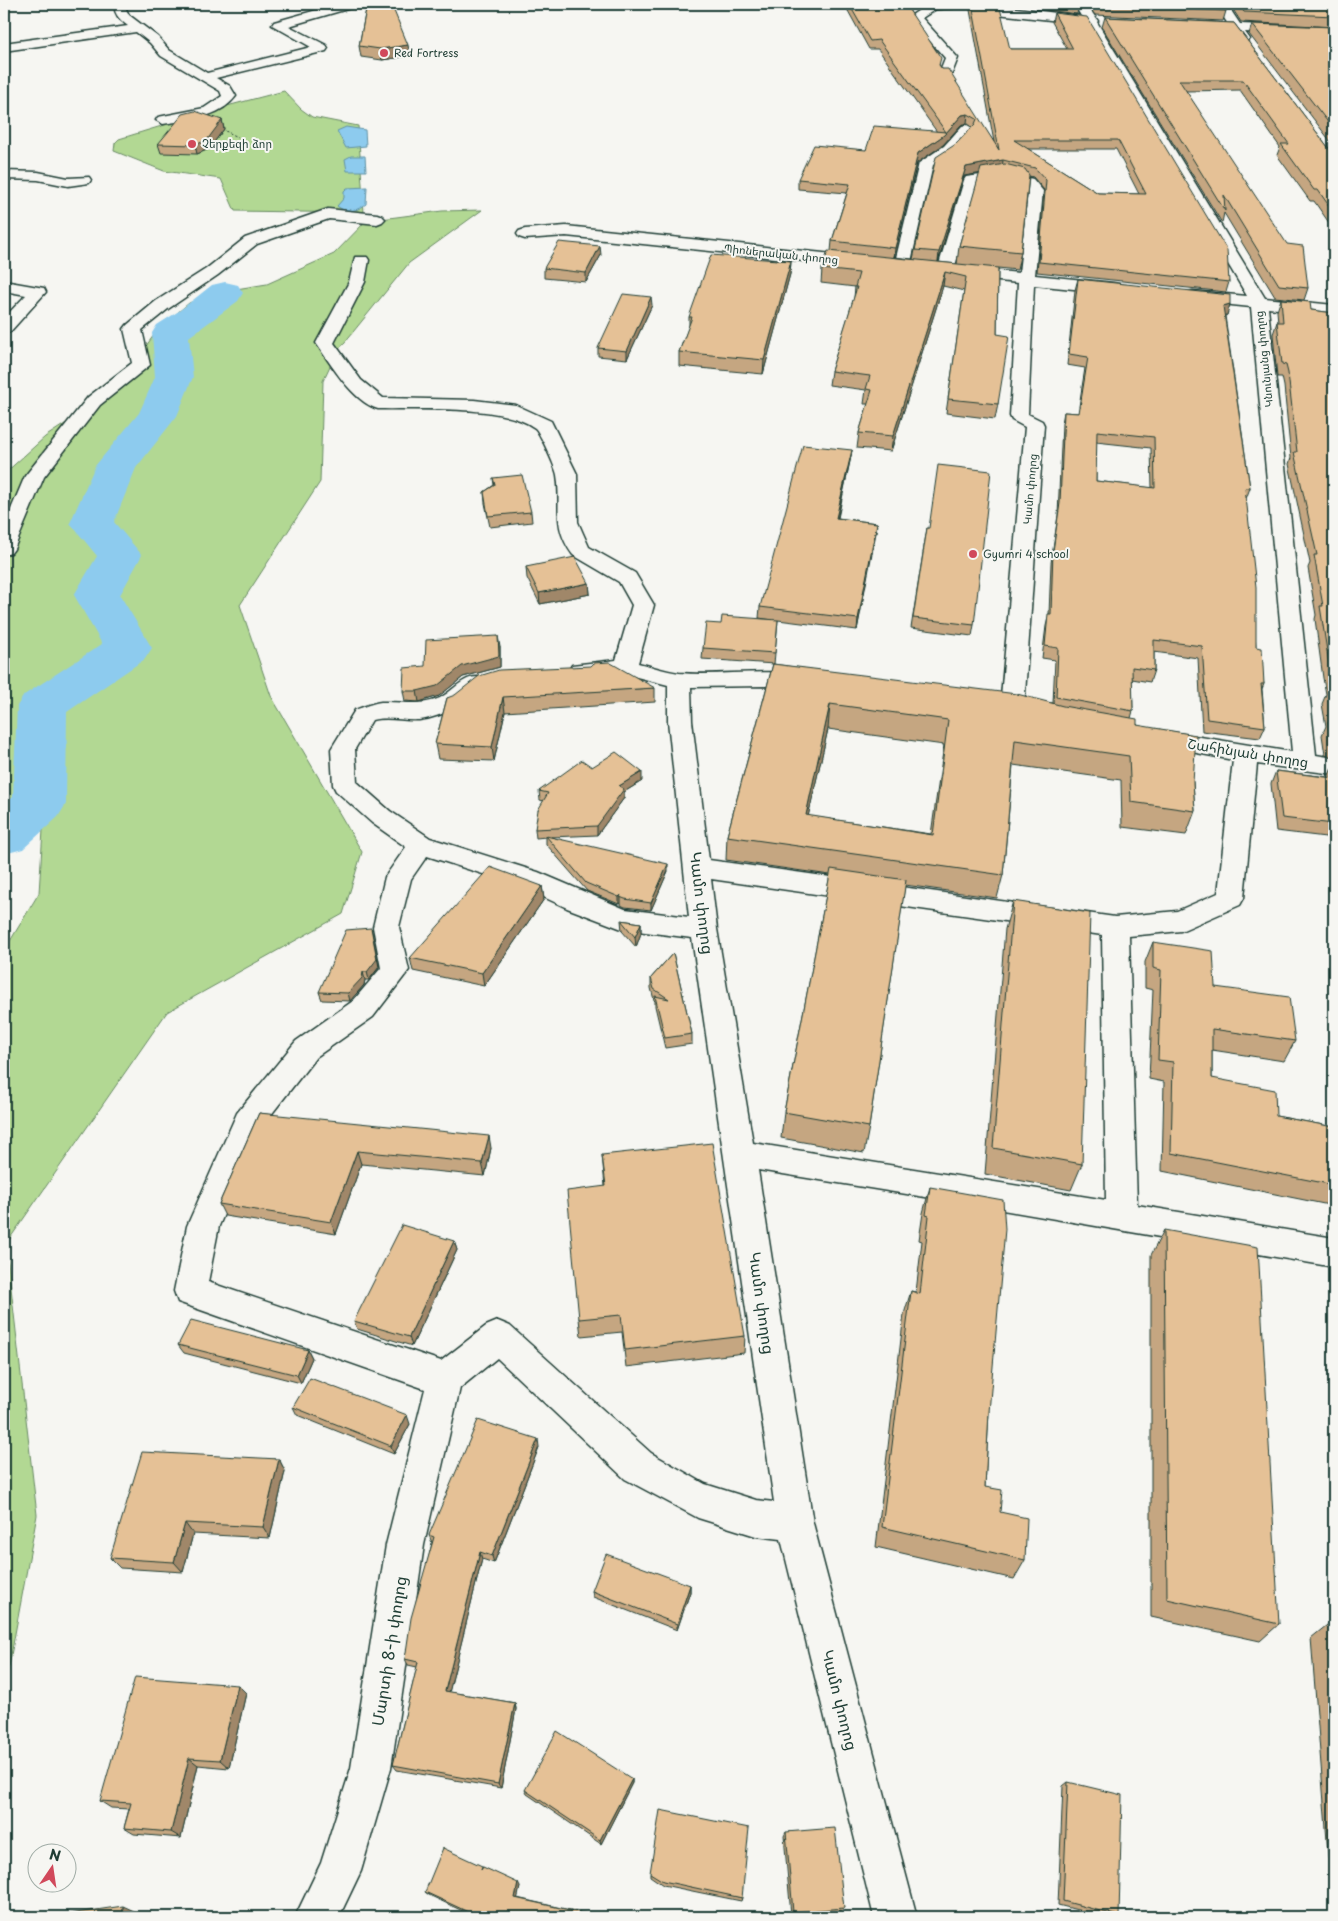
<svg xmlns="http://www.w3.org/2000/svg" width="1338" height="1921" viewBox="0 0 1338 1921" font-family="'Playpen Sans','Noto Sans Armenian',sans-serif">
  <style>
    .green { fill: #b2d893; stroke: #688a64 }
    .water { fill: #8dcbee; stroke: #6192a4 }
    .lines { fill: none; stroke-linecap: round; stroke-linejoin: round }
    .river { fill: #8dcbee; fill-rule: evenodd }
    .minor-casing { stroke: #1f3d34; stroke-width: 3 }
    .path { stroke: #1f3d34; stroke-width: 1; stroke-dasharray: 2.5 2; stroke-linecap: butt }
    .minor { fill: #f6f6f2; fill-rule: evenodd }
    .wall { fill: #c5a681; stroke: #1f3d34; fill-rule: evenodd }
    .shaded-wall { fill: #a08769; stroke: #1f3d34 }
    .building { fill: #e5c196; stroke: #1f3d34; fill-rule: evenodd }
    .poi-dot { fill: #d1495b; stroke: #f6f6f2; stroke-width: 2 }
    .labels { text-anchor: middle; stroke-width: 4; stroke-linejoin: round; paint-order: stroke }
    .far-poi-label { font-size: 11px; fill: #1f3d34; stroke: #f6f6f2; text-anchor: start }
    .far-street-label { font-size: 11px; fill: #1f3d34; stroke: #f6f6f2 }
    .street-label { font-size: 14px; fill: #1f3d34; stroke: #f6f6f2 }
    .near-street-label { font-size: 16px; fill: #1f3d34; stroke: #f6f6f2 }
  </style>
  <rect width="100%" height="100%" fill="#f6f6f2"/>
  <filter id="ink" filterUnits="userSpaceOnUse"><feTurbulence type="fractalNoise" baseFrequency=".02" numOctaves="2"/><feDisplacementMap in="SourceGraphic" scale="10" xChannelSelector="R" yChannelSelector="G"/><feConvolveMatrix kernelMatrix="1 2 1 2 8 2 1 2 1" color-interpolation-filters="sRGB"/></filter>
  <g filter="url(#ink)">
    <path class="green" d="M284 91 301 109 312 117 358 126 364 213 235 211 221 179 164 171 114 151 115 143 119 139 227 106Z
      M482 210 409 263 336 353 323 381 320 482 240 605 271 696 362 852 343 914 167 1012 6 1244 37 1515 4 1693V951L39 893 43 830 8 805H4V474L45 437 112 393 159 328 189 303 211 293 267 284 334 254 366 221 442 211Z"/>
    <path class="water" d="M346 127 365 130 366 146 346 148 337 131Z
      M351 156H365L366 171H347L345 159Z
      M367 187 366 204C357 211 347 214 337 206L344 198V191L347 188Z"/>
    <g class="lines">
      <path class="river" d="M225 282 238 285 243 293 238 301 189 337 193 377 177 416 136 468 114 522 142 555 120 595 152 648 145 659 67 712 66 804 58 817 23 849 4 854V805L13 797 17 706 24 695 102 644 74 595 97 556 70 523 95 466 139 413 155 377 152 333 157 325 179 311 212 285Z"/>
      <g class="minor-casing">
        <path id="minor" d="M115 4H127L126 9 129 15 158 37 169 50 207 73 311 47 272 25 274 22 338 4H356L354 7 289 26 326 45 328 48 326 51 216 78 230 86 236 96C220 118 188 120 163 124L156 120 158 117 204 108 222 96 220 91 161 56 150 43 136 32 4 51V43L128 26C120 20 113 14 115 4Z
          M928 4H959L953 8 936 9 922 18 958 58 951 76H941L939 73 945 58 909 17Z
          M966 4H984L1081 16 1074 4H1086L1098 21 1097 22 1265 298 1334 305V315L1268 308 1316 755 1334 758V774L1257 764 1244 898 1240 905 1181 931 1129 936 1137 1205 1334 1238V1267L962 1203 758 1170 813 1523 917 1917H874L781 1539 756 1536 698 1518 625 1479 497 1358 460 1388 424 1545 391 1768 361 1871 339 1917H295L321 1863 351 1768 386 1545 425 1389 178 1302 174 1291 187 1226 237 1113 296 1041 353 1001 381 968 373 927 385 877 406 847 372 823 336 791 333 785 331 749 355 710C363 707 373 703 381 702 402 701 420 707 440 698 455 690 465 673 484 678L487 683C476 700 440 718 419 720 403 721 388 716 372 720L355 749 357 782 390 811 430 838 538 872 625 909 689 917 668 721V685L625 674 580 677 572 675 569 670 572 665 616 660 632 605 619 582 573 555C551 525 562 506 557 475 556 468 539 431 535 428 503 404 418 410 378 409 353 402 330 363 316 343L349 282 355 257H367L369 260 365 282 334 343 361 380 383 398 474 400 516 405 551 421 577 474 578 522 589 547 635 573 654 605 638 663C651 666 665 671 679 673 724 677 770 666 815 678L818 683 815 688 807 690 766 686 691 687 692 721 709 860 1115 917 1177 911 1218 893 1233 760 1150 744 1146 738 1150 732 1158 730 1292 752 1251 307 1193 301 1187 300 1185 296 1187 292 1193 291 1247 296 1086 24 988 13 968 7ZM427 856 520 886 567 908 622 929 692 938 774 1502 756 1500 705 1484 651 1453 510 1326 498 1321 486 1326 441 1361 208 1282 219 1226 260 1129 316 1057 373 1017 409 970 399 927 411 879ZM711 879 1102 935 1106 1200 753 1143 717 929Z
          M1220 4H1232V12L1240 24 1334 28V36L1245 32 1250 39 1244 43 1240 42 1233 31 1195 29 1193 26 1195 23 1199 22 1228 24 1220 12Z
          M967 125 974 129 972 132 954 152 933 165 910 266 908 269H896L894 266 919 163 944 146 962 126Z
          M4 171 38 172 68 178 89 177 91 180 89 183 68 186 38 180 4 179Z
          M1002 172 1033 179 1043 191 1035 275 1113 283 1119 284 1121 288 1119 292 1113 293 1034 285 1028 414 1042 421 1044 425 1024 708 1020 713 1012 716 1004 713 1000 708 1025 427 1012 420 1010 416 1018 283 960 277 954 275 952 272 945 276 939 274 937 271 964 180 966 177ZM1002 180 1023 185 1028 192 1019 273 960 267 954 270 977 184Z
          M328 209 377 214 382 216 385 219 382 222 377 224 329 219 257 244 218 275 168 309 142 330 150 365 100 405 44 477 14 549 11 553 4 555V526L25 476 88 397 132 363 124 329 127 325 156 301 206 269 245 238Z
          M566 226 862 257 868 259 870 262 868 265 862 267 566 236 525 239 519 237 517 234 519 231 525 229Z
          M4 281 44 288 46 292 10 332 4 333V318L26 295 4 291Z"/>
      </g>
      <path class="path" d="M221 129 238 137"/>
      <use href="#minor" class="minor"/>
    </g>
    <path class="wall" d="M367 4 410 56 382 60 361 57 359 46Z
      M840 4H906L940 66 994 142 970 10 971 4H983L1010 49H1067L1052 22 1054 13 1229 282 1226 292 1037 272 1044 190 1033 177 1029 176 1021 252 1017 270 998 268 997 334 998 404 995 419 946 413 964 291 943 286 891 451 857 448 859 433 868 404H864L866 390 829 385 831 371 854 298 855 287 821 283 822 269 831 251 832 241 847 193 798 189V179L866 150 937 132 878 49H869L847 9H843ZM967 123 972 127 956 144 915 250 913 259 894 257 917 163 943 145 961 125ZM1028 149H1116L1139 194 1098 193ZM980 174 959 246 957 264 938 262 964 176Z
      M1039 4H1079L1077 14 1046 10 1044 7H1041Z
      M1087 4H1222L1226 11 1223 21 1095 15Z
      M1232 4H1334V27L1241 22 1234 11Z
      M1105 17 1234 23 1331 151 1334 152V230L1314 201H1310L1277 155 1280 147 1240 90 1186 91 1308 288 1304 300 1275 297 1224 213 1222 223 1102 27Z
      M1252 24 1334 27V146L1249 34Z
      M222 120 224 129 209 149 197 154 161 153 158 144Z
      M601 255 586 282 544 278V268Z
      M791 261 790 274 763 374 679 366V352L689 326V317Z
      M1078 279 1230 304 1227 315 1225 316 1250 488 1246 499 1256 647 1264 684 1262 689 1265 727 1260 738 1202 731 1198 658 1154 652V670L1150 682 1132 679 1133 711 1131 718 1193 782 1195 811 1186 835 1122 827 1121 780 1013 765 1003 875 997 898 905 885 869 1127 864 1153 781 1138 784 1112 830 875 726 860 727 836 773 664 1053 703 1055 660 1042 658 1046 626 1049 614 1051 563 1058 515 1062 423 1064 412 1078 413 1085 368 1067 365 1075 290ZM1096 442 1151 448 1152 488 1096 481ZM828 729 944 745 931 834 808 816Z
      M1281 299 1311 310 1334 313V757L1325 755 1322 735 1326 726 1322 704 1326 694 1323 678 1315 619 1316 615 1308 568 1310 563 1289 464 1291 458 1284 386 1282 377H1277L1273 334 1277 322H1278L1277 311Z
      M652 305 627 359 598 356V348Z
      M852 450 850 461 838 518 877 523 857 630 778 620 774 664 702 659 703 648 721 624 773 620 759 618 760 607Z
      M493 478 531 512 532 522 490 527 485 503 484 492 494 485Z
      M927 528 974 625 972 636 911 628Z
      M526 567 589 583 590 594 540 604 527 578Z
      M500 647V667L463 677 439 696 419 702 405 701 403 691 425 666Z
      M655 688V702L505 712 494 761 438 759 435 744 447 698Z
      M1334 763V838L1276 831 1271 784 1276 771 1329 777V775Z
      M592 767 642 781 624 792V798L597 835 551 837 668 871 651 910 625 907 621 905V903L619 904 587 891 546 844V837L536 838 535 829 544 801 540 800 539 791Z
      M542 886 544 899 484 986 413 971 410 958Z
      M1013 901 1082 1164 1071 1190 985 1174 1005 929Z
      M621 920 641 923V933L636 947 622 931Z
      M371 928 379 967 369 980H365L364 985 350 1001 322 1000 319 992Z
      M1153 942 1215 987 1295 1041 1284 1061 1212 1050V1078L1276 1116 1334 1127V1206L1162 1171 1164 1082 1149 1079 1153 990 1145 988V962Z
      M673 953 692 1034V1044L665 1048 655 1006V1001L654 1000 651 988V978Z
      M259 1113 491 1148 485 1176 361 1164 336 1234 225 1216 219 1204Z
      M602 1155 745 1336 744 1353 626 1367 622 1332 581 1336 579 1319 605 1186Z
      M930 1187 989 1412 985 1487 1000 1512 1025 1560 1014 1579 876 1547 904 1314 911 1291 916 1292 922 1241 919 1240 923 1213Z
      M1164 1230 1279 1624 1260 1641 1151 1617V1255Z
      M454 1241 457 1250 412 1346 357 1329 354 1321Z
      M178 1345 308 1350 312 1358 301 1383 184 1353Z
      M293 1407 410 1424 394 1454 297 1415Z
      M539 1447 494 1563 482 1559 449 1692 515 1703 516 1709 501 1788 397 1770 393 1765 417 1667 408 1665 405 1659 432 1543 429 1535Z
      M279 1459 285 1471 270 1538 193 1534 183 1572 120 1568 110 1558Z
      M690 1585V1592L677 1630 593 1597 592 1591Z
      M1332 1621H1334V1917H1333L1311 1638Z
      M238 1685 246 1693 229 1768 198 1765 181 1838 134 1834 124 1828 129 1809 111 1808 100 1801Z
      M632 1779V1783L601 1844 527 1794 525 1790Z
      M1068 1782 1119 1916 1117 1917H1105L1058 1905 1063 1786Z
      M786 1832 844 1908 841 1911 791 1915 784 1836Z
      M482 1867 520 1887 517 1898 601 1917H475L429 1895 425 1892Z
      M650 1873 742 1898 741 1901 663 1885 650 1876Z"/>
    <path class="shaded-wall" d="M408 45 410 56 382 60 380 49Z
      M968 114 967 123 961 125 943 145 917 163 894 258 895 248 918 153 944 135 962 115Z
      M222 120 224 129 209 149 197 154 195 145Z
      M1003 160 1002 170 964 176 938 262 939 252 966 167Z
      M600 246 601 255 586 282V273Z
      M791 261 790 274 763 374 764 360Z
      M945 272 943 286 891 451 893 436Z
      M651 297 652 305 627 359V351Z
      M1230 304 1227 315 1220 316 1223 306Z
      M852 450 850 461 835 529 836 518Z
      M877 523 876 533 857 630 858 619Z
      M589 583 590 594 540 604 539 593Z
      M498 636 500 647V667L463 677 439 696 419 702 417 691Z
      M503 697 505 712 494 761 492 747Z
      M830 704 828 729 803 839 806 815Z
      M642 772V781L624 792V798L597 835V826L619 786Z
      M668 864V871L651 910V903Z
      M542 886 544 899 484 986 482 973Z
      M621 895V903L619 904V897Z
      M641 923V933L636 947 635 937Z
      M371 928 379 967 369 980 367 972Z
      M363 972 365 980 364 985 350 1001 348 993Z
      M489 1136 491 1148 485 1176 482 1163Z
      M357 1151 361 1164 336 1234 331 1222Z
      M454 1241 457 1250 412 1346 409 1337Z
      M308 1350 312 1358 301 1383 297 1375Z
      M407 1415 410 1424 394 1454 391 1446Z
      M538 1439 539 1447 494 1563 492 1556Z
      M279 1459 285 1471 270 1538 263 1527Z
      M185 1523 193 1534 183 1572 174 1562Z
      M480 1552 482 1559 448 1697 445 1691Z
      M690 1585V1592L677 1630V1624Z
      M238 1685 246 1693 229 1768 220 1760Z
      M515 1703 516 1709 501 1788 498 1784Z
      M189 1758 198 1765 181 1838 171 1832Z
      M632 1779V1783L601 1844 600 1840Z
      M518 1883 520 1887 517 1901 515 1898Z
      M123 1906 134 1911V1917H122Z"/>
    <path class="building" d="M367 4H386L392 6 408 45 380 49 359 46Z
      M849 4H906L909 10 941 58 939 65 942 69H948L999 150 972 4H983L1000 8 1010 49H1073L1054 13 1087 17 1227 250 1229 282 1039 262 1046 180 1035 168 1003 160 966 167 939 252 915 250 936 157 956 144 975 124 977 119 968 114 962 115 944 135 918 153 895 248 832 241 850 184 798 179 814 145 866 150 874 126 946 132 879 40 870 41ZM1014 140H1118L1146 194 1098 193Z
      M1096 4H1222L1226 11 1097 5Z
      M1238 4H1334V16L1244 12Z
      M1105 17 1234 23 1331 151 1334 152V213L1318 190H1314L1281 144H1289L1243 80H1179L1287 244 1303 246 1308 288 1279 285 1224 195 1225 211Z
      M1252 24 1334 27V130Z
      M195 111 222 120 207 140 195 145 158 144 183 114Z
      M1005 164 1025 169 1029 175 1021 252 959 246 981 168Z
      M559 242 600 246 586 273 544 268Z
      M828 251 998 268 997 334 1009 336 998 404 948 399 966 277 945 272 893 436 859 433 872 390 866 389 870 376 831 371 857 287H855L859 273 822 269Z
      M711 255 791 261 764 360 679 352 692 317H689Z
      M1078 279 1230 295V304L1223 306 1250 488H1245L1256 587V647L1262 648 1264 684H1261L1265 727 1207 719 1202 646 1154 640V670L1132 667 1133 711 1056 697 1058 648 1045 646 1048 614H1051L1053 551 1060 503 1064 412 1079 413 1088 357 1069 354ZM1097 431 1154 437 1155 488 1096 481Z
      M623 294 651 297 627 351 598 348Z
      M1281 299 1310 302 1311 310 1334 313V689L1329 664 1320 606H1323L1314 555H1317L1294 452H1297L1288 373 1286 365 1282 364 1277 322H1283Z
      M803 445 852 450 836 518 877 523 858 619 760 607Z
      M938 465 991 471 974 625 913 618 927 528H929Z
      M522 475 531 512 488 516 484 492 495 485 493 478Z
      M575 557 589 583 539 593 526 567Z
      M722 616 778 620 775 653 703 648 706 623 721 624Z
      M498 636 499 656 462 666 437 686 417 691H403L404 668 425 666 426 640Z
      M609 662 655 688 503 697 492 747 435 744 447 698 455 695 479 676 499 670 591 666 594 663Z
      M773 664 1017 694 1063 706 1137 719V725L1196 735 1193 782 1195 811 1131 802 1129 756 1015 740 1003 875 727 836ZM830 704 948 720 933 835 806 815Z
      M1328 691 1334 692V742L1331 741 1328 722H1333Z
      M616 752 642 772 619 786 624 789 597 826 535 829 538 810 548 793 539 791 582 760 592 767Z
      M1276 771 1334 778V824L1282 818Z
      M546 836 668 864 651 903 625 899 620 897 621 895 619 897 586 883Z
      M490 867 542 886 482 973 410 958Z
      M831 869 906 880 869 1127 784 1112Z
      M1013 901 1090 913 1082 1164 993 1148Z
      M621 920 641 923 635 937Z
      M371 928 377 959 367 972H363L362 978 348 993 319 992 346 930Z
      M1153 942 1213 951 1215 987 1289 997 1295 1041 1212 1029V1078L1275 1090 1276 1116 1334 1127V1185L1171 1153 1173 1062 1158 1060 1161 970 1153 968Z
      M673 953 692 1034 665 1038 655 996 669 999 654 989 651 978Z
      M259 1113 489 1136 482 1163 357 1151 331 1222 219 1204Z
      M712 1143 745 1336 625 1350 621 1315 579 1319 567 1191 606 1186 602 1155Z
      M930 1187 1003 1200 1005 1229 989 1412 985 1487 1002 1490 1000 1512 1027 1518 1025 1560 882 1527 911 1291 920 1294 929 1216 926 1215Z
      M402 1225 454 1241 409 1337 354 1321Z
      M1164 1230 1258 1247 1279 1624 1167 1599Z
      M191 1320 308 1350 297 1375 178 1345Z
      M310 1378 407 1415 391 1446 293 1407Z
      M478 1420 538 1439 492 1556 480 1552 445 1691 515 1703 498 1784 393 1765 418 1662 405 1659 411 1618 434 1537 429 1535Z
      M142 1452 279 1459 263 1527 185 1523 174 1562 110 1558Z
      M606 1554 690 1585 677 1624 592 1591Z
      M1332 1621H1334V1643Z
      M135 1677 238 1685 220 1760 189 1758 171 1832 124 1828 131 1803 100 1801Z
      M557 1731 632 1779 600 1840 525 1790Z
      M1068 1782 1122 1795 1119 1916 1063 1901Z
      M660 1810 749 1828 742 1898 663 1881 650 1873Z
      M835 1828 844 1908 793 1912 786 1832Z
      M443 1848 482 1866 481 1870 483 1867 518 1883 515 1898 601 1917H479L425 1892Z
      M123 1906 122 1917H49Z"/>
  </g>
  <g class="poi-dot">
    <circle cx="384" cy="53" r="5"/>
    <circle cx="192" cy="144" r="5"/>
    <circle cx="973" cy="554" r="5"/>
  </g>
  <g class="labels">
    <g class="far-poi-label">
      <text x="394" y="57">Red Fortress</text>
      <text x="202" y="148">Չերքեզի ձոր</text>
      <text x="983" y="558">Gyumri 4 school</text>
    </g>
    <g class="far-street-label">
      <text transform="translate(781 254) rotate(6)" y="4">Պիոներական փողոց</text>
      <text transform="translate(1264 359) rotate(-96)" y="4">Կնունյանց փողոց</text>
      <text transform="translate(1030 489) rotate(-85)" y="4">Կամո փողոց</text>
    </g>
    <g class="street-label">
      <text transform="translate(1248 753) rotate(9)" y="5">Շահինյան փողոց</text>
    </g>
    <g class="near-street-label">
      <text transform="translate(702 903) rotate(83)" y="6">Կամո փողոց</text>
      <text transform="translate(762 1303) rotate(82)" y="6">Կամո փողոց</text>
      <text transform="translate(389 1651) rotate(-81)" y="6">Մարտի 8-ի փողոց</text>
      <text transform="translate(840 1700) rotate(76)" y="6">Կամո փողոց</text>
    </g>
  </g>
  <rect width="1338" height="1921" fill="none" stroke="#f6f6f2" stroke-width="20"/>
  <rect x="10" y="10" width="1318" height="1901" fill="none" stroke="#1f3d34" stroke-width="2" filter="url(#ink)"/>
  <g transform="translate(52 1868) rotate(13)"><circle r="24" fill="#f6f6f2" stroke="#a0aca6"/>
  <path d="M0-4L9 19L0 12L-9 19Z" fill="#d1495b"/>
  <text y="-8" font-size="14" font-weight="bold" text-anchor="middle" fill="#1f3d34">N</text>
  </g>
</svg>
